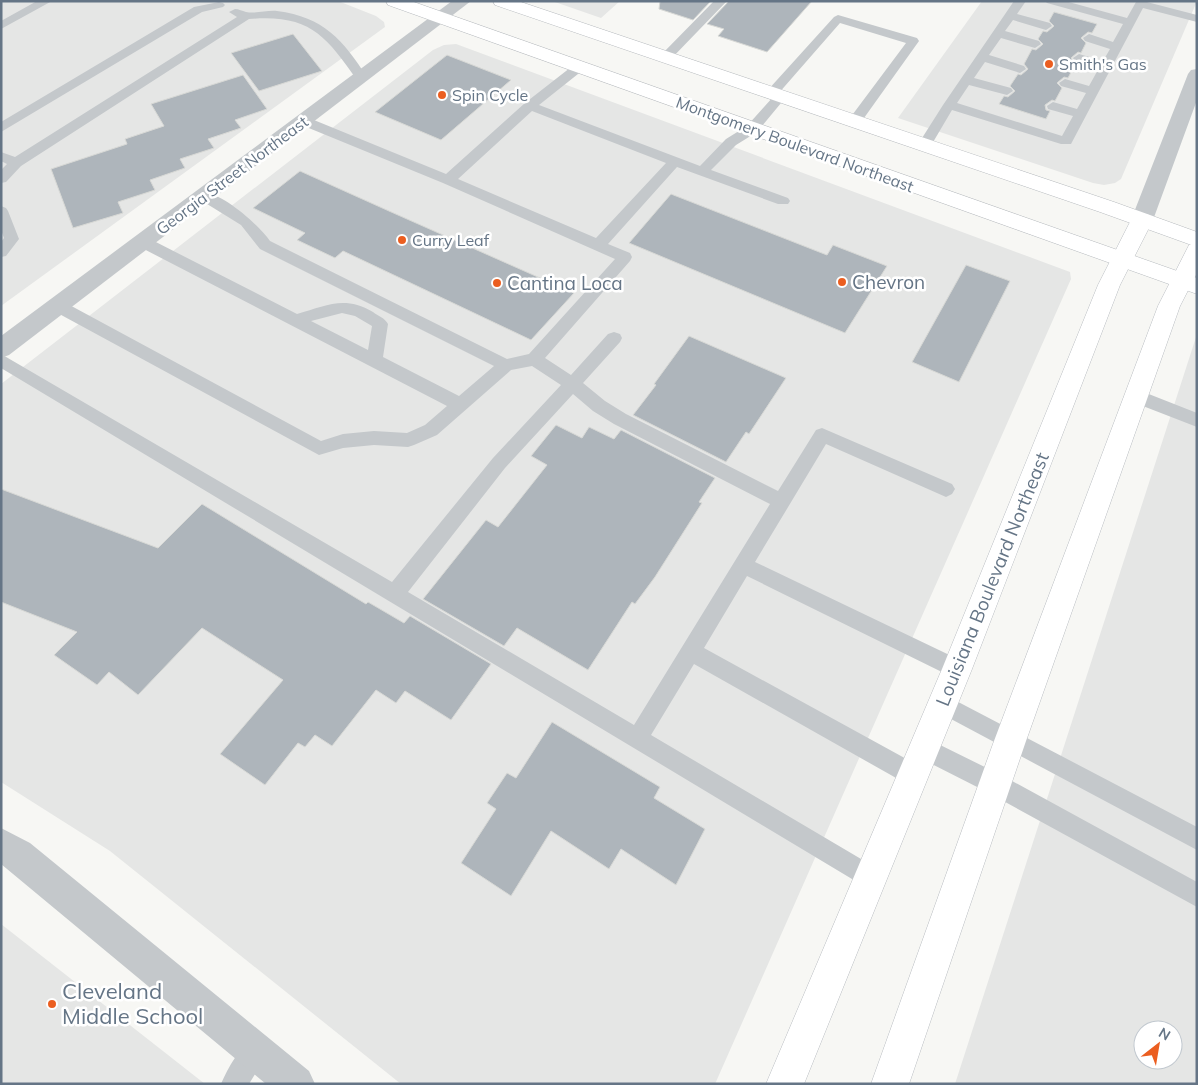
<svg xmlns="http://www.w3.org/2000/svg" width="1198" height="1085" viewBox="0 0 1198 1085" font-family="Mulish,sans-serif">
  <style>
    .built { fill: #e5e6e5; fill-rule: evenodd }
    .building { fill: #aeb5bb; stroke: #d8d9d6 }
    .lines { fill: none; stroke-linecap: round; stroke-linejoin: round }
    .secondary-casing { stroke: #b9bdc2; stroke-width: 1 }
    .primary-casing { stroke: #b7bbbf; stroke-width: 1 }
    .service { fill: #c4c8cb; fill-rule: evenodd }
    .minor { fill: #c4c8cb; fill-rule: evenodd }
    .tertiary { fill: #c4c8cb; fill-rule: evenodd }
    .secondary { fill: #fff; fill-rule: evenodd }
    .primary { fill: #fff; fill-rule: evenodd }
    .poi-dot { fill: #eb5e20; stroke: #fff; stroke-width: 2 }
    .labels { text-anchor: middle; stroke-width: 5; stroke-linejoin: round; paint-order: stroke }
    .far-poi-label { font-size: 16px; fill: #657586; stroke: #fff; text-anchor: start }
    .far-street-label { font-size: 16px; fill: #657586; stroke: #fff }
    .poi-label { font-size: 19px; fill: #657586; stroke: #fff; text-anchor: start }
    .street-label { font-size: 19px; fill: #657586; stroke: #fff }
    .near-poi-label { font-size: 22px; fill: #657586; stroke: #fff; text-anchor: start }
  </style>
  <rect width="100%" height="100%" fill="#f7f7f4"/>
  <path class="built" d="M1 1H338L376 16 384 22 385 27 1 306Z
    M552 1H620L601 18Z
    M982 1H1197L1121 179 1115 183 1104 185 1093 183 898 118Z
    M456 44 1070 272 1071 279 715 1084H401L110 851 1 782V384L433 50 444 45Z
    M1197 334V1084H955ZM1143 1030H1173V1060H1143Z
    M1 924 205 1084H1Z"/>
  <path class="building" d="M660 1H711L693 20 659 9Z
    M729 1H812L767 52 718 36 724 29 707 24Z
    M1054 12 1097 24 1092 33 1088 32 1081 38 1086 43 1081 53 1078 52 1071 58 1076 63 1068 78 1064 77 1057 83 1062 88 1055 101 1052 100 1045 105 1046 110 1050 111 1046 119 999 104 1004 96 1008 97 1015 91 1010 86 1018 74 1021 75 1028 69 1024 64 1032 49 1036 50 1043 44 1038 39 1043 31 1047 32 1054 26 1049 21Z
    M293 34 322 71 259 91 231 53Z
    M447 55 511 80 441 140 375 112Z
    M243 75 267 109 235 120 241 128 208 139 214 148 180 159 185 168 150 180 155 190 118 202 123 213 73 228 51 169 127 144 125 139 164 126 151 104Z
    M300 171 389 211 574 293 531 340 343 251 335 258 297 240 305 233 253 208Z
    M671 194 827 255 833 245 887 266 845 333 629 243Z
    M966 265 1010 281 959 382 912 362Z
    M689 336 786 378 749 434 746 432 726 462 633 415 656 385 654 384Z
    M556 425 582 438 589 427 614 439 621 430 715 478 699 502 702 503 655 577 635 604 632 602 588 670 517 628 504 646 423 599 486 520 498 527 547 465 531 456Z
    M1 489 158 548 202 504 366 604 368 602 404 623 410 616 491 664 451 720 405 691 396 703 376 690 332 746 315 735 305 747 298 743 265 785 220 754 283 680 202 628 138 695 109 672 97 685 54 655 77 632 1 602Z
    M552 722 660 787 654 798 705 829 676 885 621 849 609 869 551 831 511 896 461 863 496 809 487 803 507 773 516 778Z"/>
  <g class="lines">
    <g class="secondary-casing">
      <path id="secondary" d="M1142 213 1149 215 1153 220 1120 285 972 669 804 1084H766L942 669 1098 285 1131 220 1135 215Z
        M1197 243V273L1180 306 1026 741 909 1084H871L994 741 1158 306 1189 245Z"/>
    </g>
    <g class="primary-casing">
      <path id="primary" d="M386 1H411L1197 278V294L388 5Z
        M493 1H518L1114 202 1197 232V247L1100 212 495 5Z"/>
    </g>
    <path class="service" d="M37 1H52L1 29V21Z
      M714 1H727L669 61H661L659 58 661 55Z
      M1014 1H1026L1017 14 1050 23 1052 26 1046 30 1013 20 1005 31 1039 41 1041 44 1035 48 1001 38 989 55 1024 66 1026 69 1020 73 985 62 974 78 1011 88 1013 91 1007 95 969 85 957 103 1062 136 1073 116 1048 109 1047 106 1053 102 1077 109 1086 93 1061 86 1059 83 1065 79 1089 86 1099 68 1075 61 1073 58 1079 54 1103 61 1110 49 1085 41 1083 38 1089 34 1113 42 1123 24 1047 3 1045 1H1065L1127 18 1136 2 1143 1 1197 15V22L1143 8 1071 144H1061L952 110 929 149H919L917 146 943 105Z
      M219 2 223 3 225 5 223 7 202 12 1 132V122L194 7Z
      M235 9C239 9 242 11 246 12 256 14 267 10 277 11 324 17 343 40 367 77L361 81 357 80C325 34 308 14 249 19L21 166 6 182 1 183V170L7 164 1 161V152L15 157 237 17 229 12Z
      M838 15 917 38 919 41 859 125 854 126 847 122 906 43 840 23 778 94H785L786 97 757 132 736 145 711 170 788 198 790 201 788 204H778L677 167 608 244 630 253 632 257 630 261 545 358 571 375 608 334 614 332 620 334 622 338 620 342 583 383 605 401 626 414 778 491 816 430 822 428 952 484 955 489 952 494 946 497 826 444 755 562 964 662 967 669 964 676 957 679 950 676 747 576 704 648 921 767 924 775 921 783 913 786 905 783 694 664 651 735 878 869 882 877 878 885 870 889 862 885 1 368V354L392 582 493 458 561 385 532 366 511 370 437 435 414 445 408 447 374 445 343 448 319 455 52 310 50 306 52 302 58 300 64 302 321 441 343 434 374 431 407 433 425 425 447 406 138 246 136 242 138 238H148L297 314C326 306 344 295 373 312 378 316 385 318 388 324L383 357 459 396 494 366 260 249 241 225 199 199 197 196 199 193C218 188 260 226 270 241L507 359 529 354 615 259 443 183 299 124 297 121 299 118H309L446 174 525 103 575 64 579 63 585 67 583 70 539 105 700 166 726 139 747 126 773 97H767L765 94 767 91 834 17ZM532 111 666 163 596 238 458 179ZM342 313 355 316 372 326 368 350 311 321ZM573 394 593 411 614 424 770 504 634 725 408 592 505 468Z
      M1 206 6 208 8 211 19 239 6 256 1 257V242L4 238 1 230Z
      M1136 389 1197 413V427L1130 401 1128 396 1130 391Z
      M943 694 1197 827V850L936 711 933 704 936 697Z
      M924 737 1003 776 1197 882V907L987 792 916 756 913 748 916 740Z
      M256 1038 265 1042 269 1051 249 1084H221C228 1068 240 1045 256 1038Z"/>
    <path class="minor" d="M452 1H471L9 355 1 358V336Z"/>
    <path class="tertiary" d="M1197 69V100L1153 220 1149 225 1142 227 1135 225 1131 220 1188 74 1191 70Z
      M1 828 30 843 309 1071 315 1084H266L1 864Z"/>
    <use href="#secondary" class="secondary"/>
    <use href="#primary" class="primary"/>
  </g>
  <g class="poi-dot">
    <circle cx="1049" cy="64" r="5"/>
    <circle cx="442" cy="95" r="5"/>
    <circle cx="402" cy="240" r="5"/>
    <circle cx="842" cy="282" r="5"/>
    <circle cx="497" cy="283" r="5"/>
    <circle cx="52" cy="1004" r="5"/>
  </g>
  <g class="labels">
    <g class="far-poi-label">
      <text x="1059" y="70">Smith's Gas</text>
      <text x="452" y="101">Spin Cycle</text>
      <text x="412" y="246">Curry Leaf</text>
    </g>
    <g class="far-street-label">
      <text transform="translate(795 144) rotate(20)" y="6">Montgomery Boulevard Northeast</text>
      <text transform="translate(232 175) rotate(-37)" y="6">Georgia Street Northeast</text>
    </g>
    <g class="poi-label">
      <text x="852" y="289">Chevron</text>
      <text x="507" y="290">Cantina Loca</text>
    </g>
    <g class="street-label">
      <text transform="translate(992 579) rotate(-68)" y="7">Louisiana Boulevard Northeast</text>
    </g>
    <g class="near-poi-label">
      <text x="62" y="999">Cleveland<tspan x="62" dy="25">Middle School</tspan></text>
    </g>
  </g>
  <rect width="1198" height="1085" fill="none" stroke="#657586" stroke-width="5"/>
  <g transform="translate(1158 1045) rotate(31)"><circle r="24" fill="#ffffff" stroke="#c1c8cf"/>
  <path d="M0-4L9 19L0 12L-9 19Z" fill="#eb5e20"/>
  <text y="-8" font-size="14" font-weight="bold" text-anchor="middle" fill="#657586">N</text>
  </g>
</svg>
